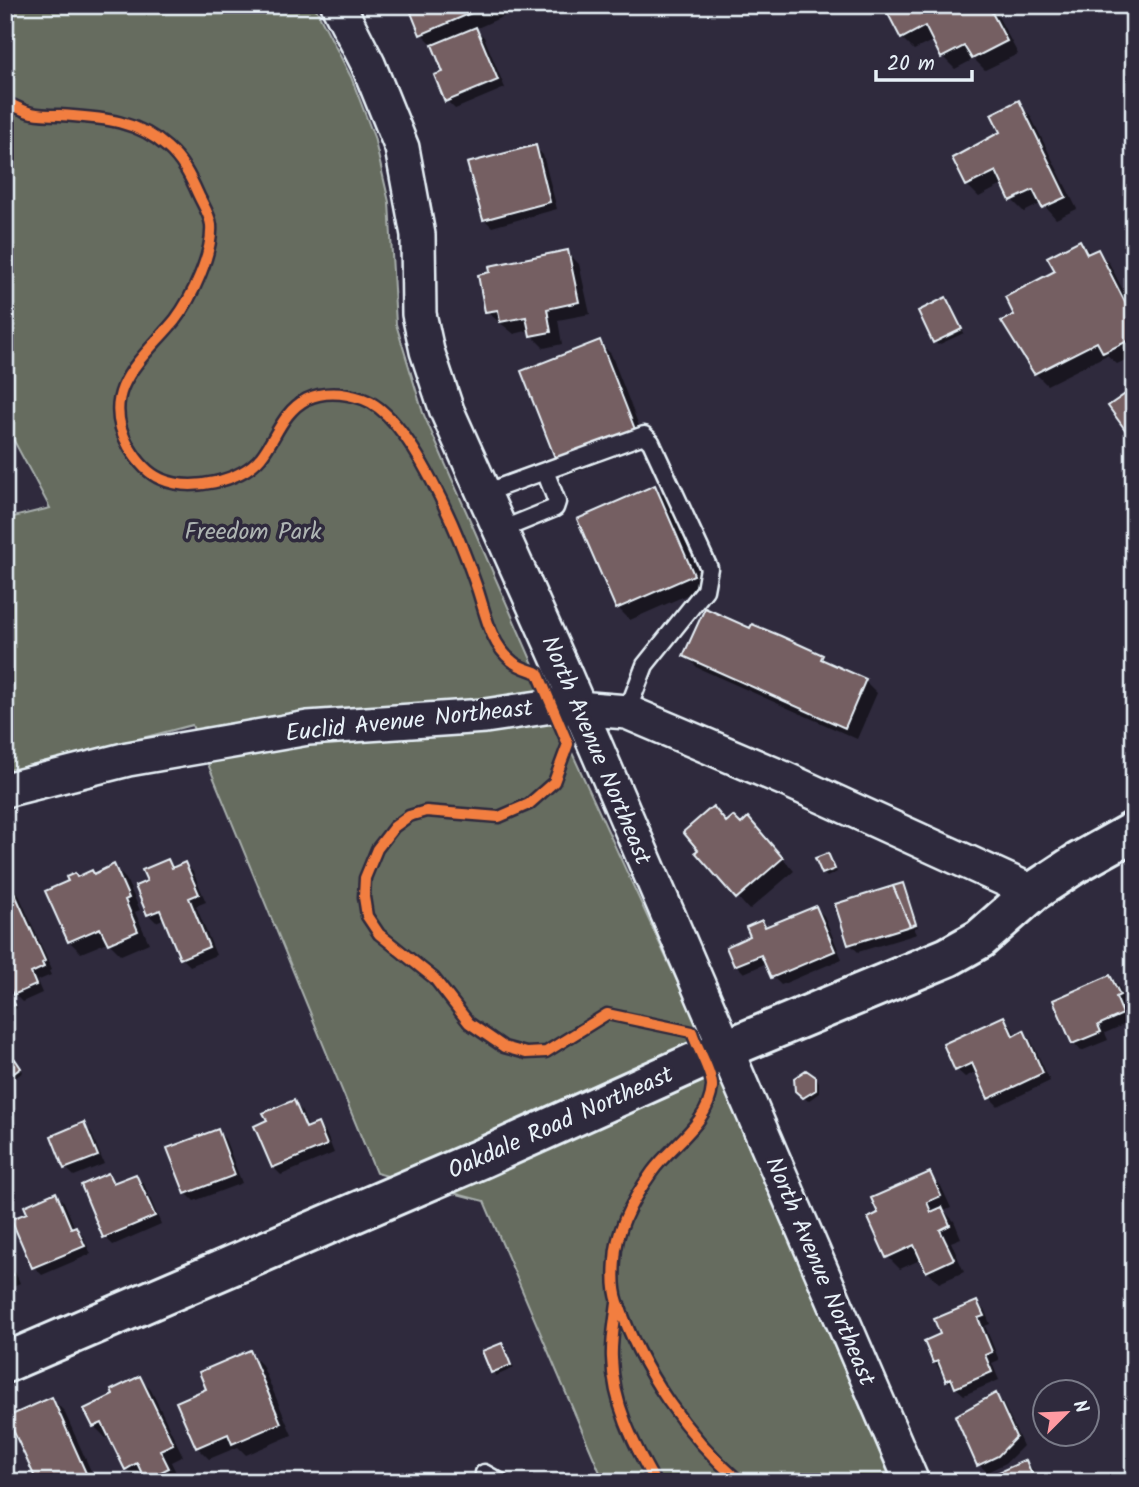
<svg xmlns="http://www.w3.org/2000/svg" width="1139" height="1487" viewBox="0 0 1139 1487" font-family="Kalam,sans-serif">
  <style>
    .park { fill: #666c5f; stroke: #a7aeac; stroke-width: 2 }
    .shadow { fill: #0007 }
    .building { fill: #755f62; stroke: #e8f1f8; stroke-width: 2 }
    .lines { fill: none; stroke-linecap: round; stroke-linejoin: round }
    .service-casing { stroke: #e8f1f8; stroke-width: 21 }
    .minor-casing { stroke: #e8f1f8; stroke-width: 38 }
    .tertiary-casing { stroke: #e8f1f8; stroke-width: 44 }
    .path { stroke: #e8f1f8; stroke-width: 4.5; stroke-dasharray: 5 5; stroke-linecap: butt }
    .service { stroke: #2f2a3d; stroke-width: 16 }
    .minor { stroke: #2f2a3d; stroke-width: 33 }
    .tertiary { stroke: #2f2a3d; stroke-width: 38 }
    .cycleway-casing { stroke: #2f2a3d; stroke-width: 15 }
    .cycleway { stroke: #f27e40; stroke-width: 10 }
    .labels { text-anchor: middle; stroke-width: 7; stroke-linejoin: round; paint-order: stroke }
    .park-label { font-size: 24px; fill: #aeb5b3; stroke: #2f2a3d }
    .street-label { font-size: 24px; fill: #e8f1f8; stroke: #2f2a3d }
  </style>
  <rect width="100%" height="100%" fill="#2f2a3d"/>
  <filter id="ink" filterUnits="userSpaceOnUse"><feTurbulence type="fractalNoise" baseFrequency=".0143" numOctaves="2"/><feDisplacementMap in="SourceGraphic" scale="14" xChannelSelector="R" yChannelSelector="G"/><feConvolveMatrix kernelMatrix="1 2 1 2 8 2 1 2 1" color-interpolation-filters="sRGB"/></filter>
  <g filter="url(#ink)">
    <path class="park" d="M5 5H314L351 77 374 137 389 202 396 324 423 413 568 744 704 1040 892 1482H604L484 1201 376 1173 192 725 5 774V519L50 508 5 424Z"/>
    <path class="shadow" d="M410 5H505L509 14 475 29 484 37 505 88 455 109 447 101 446 73 434 46 422 34Z
      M893 5H992L1018 54 985 70 974 59 955 69 943 57 934 40 914 50 902 38Z
      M1018 103 1030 115 1077 209 1056 219 1042 203 1024 212 1012 200 1004 184 979 197 967 185 1002 132Z
      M535 147 543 155 557 209 492 227 484 219Z
      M1080 242 1092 254 1097 251 1109 263 1134 311V356L1117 364 1107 355 1047 385 1035 373 1016 315 1057 272Z
      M567 252 579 264 590 314 558 320 562 344 544 348 532 336 530 330 514 334 487 312Z
      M946 300 964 333 938 345 935 342Z
      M599 342 611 354 646 444 570 474 558 462Z
      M655 487 667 499 705 587 630 620 618 608Z
      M751 631 822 656 831 666 865 681 877 693 857 739 698 668 686 656Z
      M727 823 760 831 794 871 749 910 698 852Z
      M828 855 837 872 827 877 823 873Z
      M167 861 175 868 185 864 193 872 206 902 196 906 216 955 190 966 182 958 165 918 156 922 148 914 150 882Z
      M114 867 126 879 140 910 135 912 149 943 121 955 108 942 81 953 69 941 78 879 95 875Z
      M10 885 18 893 52 970 49 971 51 975 37 981 42 993 22 1002 14 994Z
      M902 885 906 889 918 927 914 928 917 934 858 952 850 944Z
      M816 908 824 916 842 959 781 985 773 977 767 963 744 973 736 965 728 948 753 937 762 922 768 928Z
      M1110 977 1118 985 1126 1004 1122 1005 1130 1022 1105 1033 1108 1040 1081 1051 1074 1043 1055 1001Z
      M5 982 17 1008 5 1014Z
      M1004 1018 1011 1026 1016 1036 1023 1032 1031 1040 1050 1081 998 1106 990 1098 978 1071 965 1077 957 1070Z
      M19 1065 23 1072 15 1078 11 1074Z
      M815 1078 819 1082V1093L808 1101 796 1090Z
      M293 1102 301 1110 309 1129 318 1125 326 1133 334 1153 281 1175 273 1167 269 1121Z
      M83 1125 91 1132 104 1164 74 1176 66 1168Z
      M217 1131 225 1139 242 1183 194 1201 186 1193Z
      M929 1174 941 1186 951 1208 944 1211 954 1221 961 1238 951 1242 964 1272 939 1283 927 1271 922 1259 900 1269 888 1257 880 1214Z
      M108 1176 116 1184 136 1176 144 1184 161 1224 113 1245 105 1237Z
      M56 1194 64 1202 75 1228 83 1236 91 1254 42 1275 34 1267 29 1214Z
      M5 1249 20 1283 5 1290Z
      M977 1303 985 1311 990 1324 985 1326 999 1360 992 1363 999 1380 964 1395 947 1380 934 1362 926 1342 943 1335Z
      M502 1345 514 1368 496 1376 493 1372Z
      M250 1353 262 1365 292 1435 246 1455 238 1447 209 1459 197 1447 209 1390Z
      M139 1378 151 1390 183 1456 171 1462 180 1481 178 1482H149L145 1477 138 1481 126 1469 110 1436 106 1438 94 1426Z
      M995 1395 1003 1403 1023 1446 1006 1463 987 1472 979 1465Z
      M52 1399 64 1411 96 1482H39Z
      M5 1459 16 1482H5Z
      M1025 1462 1033 1470 1038 1482H986Z"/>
    <path class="building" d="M408 5H490L420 35Z
      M891 5H988L1007 41 972 59 964 46 941 58 925 26 901 39 887 12 893 9Z
      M476 27 498 80 445 102 434 75 443 72 432 45Z
      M1019 100 1066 197 1042 208 1033 190 1010 201 996 171 966 186 952 158 1000 132 991 114Z
      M536 145 550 202 483 220 467 163Z
      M1080 240 1087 254 1098 249 1134 320V323L1130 325 1134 338 1103 353 1097 342 1034 374 1001 321 1014 315 1005 297 1055 271 1047 257Z
      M568 250 579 302 547 309 551 332 530 336 526 317 500 322 498 310 485 312 478 275 490 272 489 266Z
      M946 297 962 329 933 343 918 311Z
      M600 340 636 432 557 463 521 371Z
      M1134 388V442L1108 406Z
      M655 485 694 575 616 609 577 519Z
      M705 608 750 628 752 624 781 636 823 655 821 659 866 679 845 728 683 656Z
      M713 806 726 822 733 816 741 824 748 817 783 858 736 899 695 852 698 850 683 832Z
      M828 853 835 869 822 874 815 858Z
      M168 859 172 868 185 862 199 894 189 898 209 947 180 959 160 910 147 915 135 886 147 881 142 870Z
      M114 864 129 898 125 900 138 931 108 944 100 928 68 942 45 891 68 881 66 877 75 873 77 877 92 870 94 874Z
      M10 883 45 961 42 963 44 967 31 973 36 985 13 995 5 979V885Z
      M903 883 916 924 910 926 893 886Z
      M893 886 910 926 848 945 835 904Z
      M816 906 835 951 771 978 761 955 734 966 726 947 750 936 746 927 762 920 765 927Z
      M1110 975 1120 995 1116 997 1123 1014 1098 1025 1101 1032 1072 1044 1053 1000Z
      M5 984 15 1005 5 1009Z
      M1004 1016 1013 1036 1024 1030 1043 1073 988 1099 972 1063 955 1071 943 1044Z
      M15 1059 21 1068 10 1076 5 1066Z
      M806 1070 816 1077V1090L803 1098 795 1091 794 1078Z
      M294 1100 306 1128 318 1123 327 1145 272 1168 254 1126 267 1120 263 1113Z
      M84 1122 98 1156 64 1169 51 1136Z
      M218 1129 235 1175 185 1194 167 1148Z
      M930 1172 941 1196 927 1202 931 1212 942 1207 950 1225 940 1230 954 1259 926 1272 914 1245 886 1258 868 1218 878 1213 871 1198Z
      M108 1173 113 1183 136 1174 155 1216 103 1238 81 1185Z
      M56 1192 71 1228 76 1226 85 1246 32 1268 11 1219 27 1213 24 1206Z
      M5 1257 13 1275 5 1279Z
      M977 1301 984 1316 978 1318 992 1352 985 1355 992 1372 955 1388 951 1378 946 1381 938 1361 933 1363 924 1341 940 1334 934 1319Z
      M502 1343 511 1365 491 1373 482 1351Z
      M250 1350 281 1423 232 1444 228 1434 196 1448 176 1402 206 1389 199 1372Z
      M140 1376 173 1444 160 1450 169 1468 145 1480 137 1463 125 1470 102 1423 93 1427 84 1409 113 1395 111 1390Z
      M996 1393 1016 1437 998 1456 977 1466 955 1416Z
      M52 1397 90 1482H37L7 1417Z
      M1026 1460 1035 1482H984L983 1479Z"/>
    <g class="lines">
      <g class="service-casing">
        <path id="service" d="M484 493 644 435 651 442 709 568 705 590 645 665 627 712
          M501 530 555 508 557 502 545 471
          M484 1473 500 1482"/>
      </g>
      <g class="minor-casing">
        <path id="minor" d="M338 5 368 64 402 148 418 235 419 314 427 351 447 411 562 668 912 1482
          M5 790 128 759 308 728 485 716 552 706 627 712 785 779 1033 892"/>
      </g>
      <g class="tertiary-casing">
        <path id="tertiary" d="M5 1363 480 1159 702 1059 948 957 980 939 1033 892 1077 863 1134 831"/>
      </g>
      <path class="path" d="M617 1300C615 1319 611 1340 612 1360 614 1405 633 1443 655 1482"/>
      <use href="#service" class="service"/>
      <use href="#minor" class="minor"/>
      <use href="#tertiary" class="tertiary"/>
      <g class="cycleway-casing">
        <path id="cycleway" d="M5 102C14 105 23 111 32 113 40 115 51 115 60 115 99 118 136 119 167 147 182 160 190 176 198 194 202 203 210 215 211 225 213 253 192 298 175 320 143 359 97 390 129 447 136 459 147 473 161 479 190 492 240 482 261 457 276 438 283 411 307 399 324 391 345 393 363 399 411 415 460 538 476 585 485 610 489 643 512 661 518 667 530 670 538 673L568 744 554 782 529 804 499 817 426 811 409 816 394 827 377 849 365 878 364 897 367 916 379 934 434 978 469 1023 504 1047 526 1053 546 1052 607 1014 692 1032C696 1046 713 1074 712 1087 709 1124 671 1145 652 1172 634 1197 616 1229 615 1260 614 1272 614 1291 618 1302 641 1370 686 1435 740 1482
          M617 1303C615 1321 611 1340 612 1358 613 1404 633 1443 655 1482"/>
      </g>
      <use href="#cycleway" class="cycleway"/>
    </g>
  </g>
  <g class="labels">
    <g class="park-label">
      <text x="253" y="539">Freedom Park</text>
    </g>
    <g class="street-label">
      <text transform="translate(409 720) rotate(-6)" y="8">Euclid Avenue Northeast</text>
      <text transform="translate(597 750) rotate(67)" y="8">North Avenue Northeast</text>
      <text transform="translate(560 1122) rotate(-24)" y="8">Oakdale Road Northeast</text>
      <text transform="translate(821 1271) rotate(67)" y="8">North Avenue Northeast</text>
    </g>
  </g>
  <rect width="1139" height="1487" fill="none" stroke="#2f2a3d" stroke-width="28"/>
  <rect x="14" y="14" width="1111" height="1459" fill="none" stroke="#e8f1f8" stroke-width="2.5" filter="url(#ink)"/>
  <g transform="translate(1066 1413) rotate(66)"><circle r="33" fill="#2f2a3d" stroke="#797a88" stroke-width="2"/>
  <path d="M0-5L12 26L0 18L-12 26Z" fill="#ff9aa2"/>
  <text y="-10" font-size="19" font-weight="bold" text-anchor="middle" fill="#e8f1f8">N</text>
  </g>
  <path d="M876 70v10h96v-10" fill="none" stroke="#e8f1f8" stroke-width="3.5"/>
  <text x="887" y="70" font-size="21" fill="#e8f1f8" stroke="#2f2a3d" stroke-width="5" paint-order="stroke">20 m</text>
</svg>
